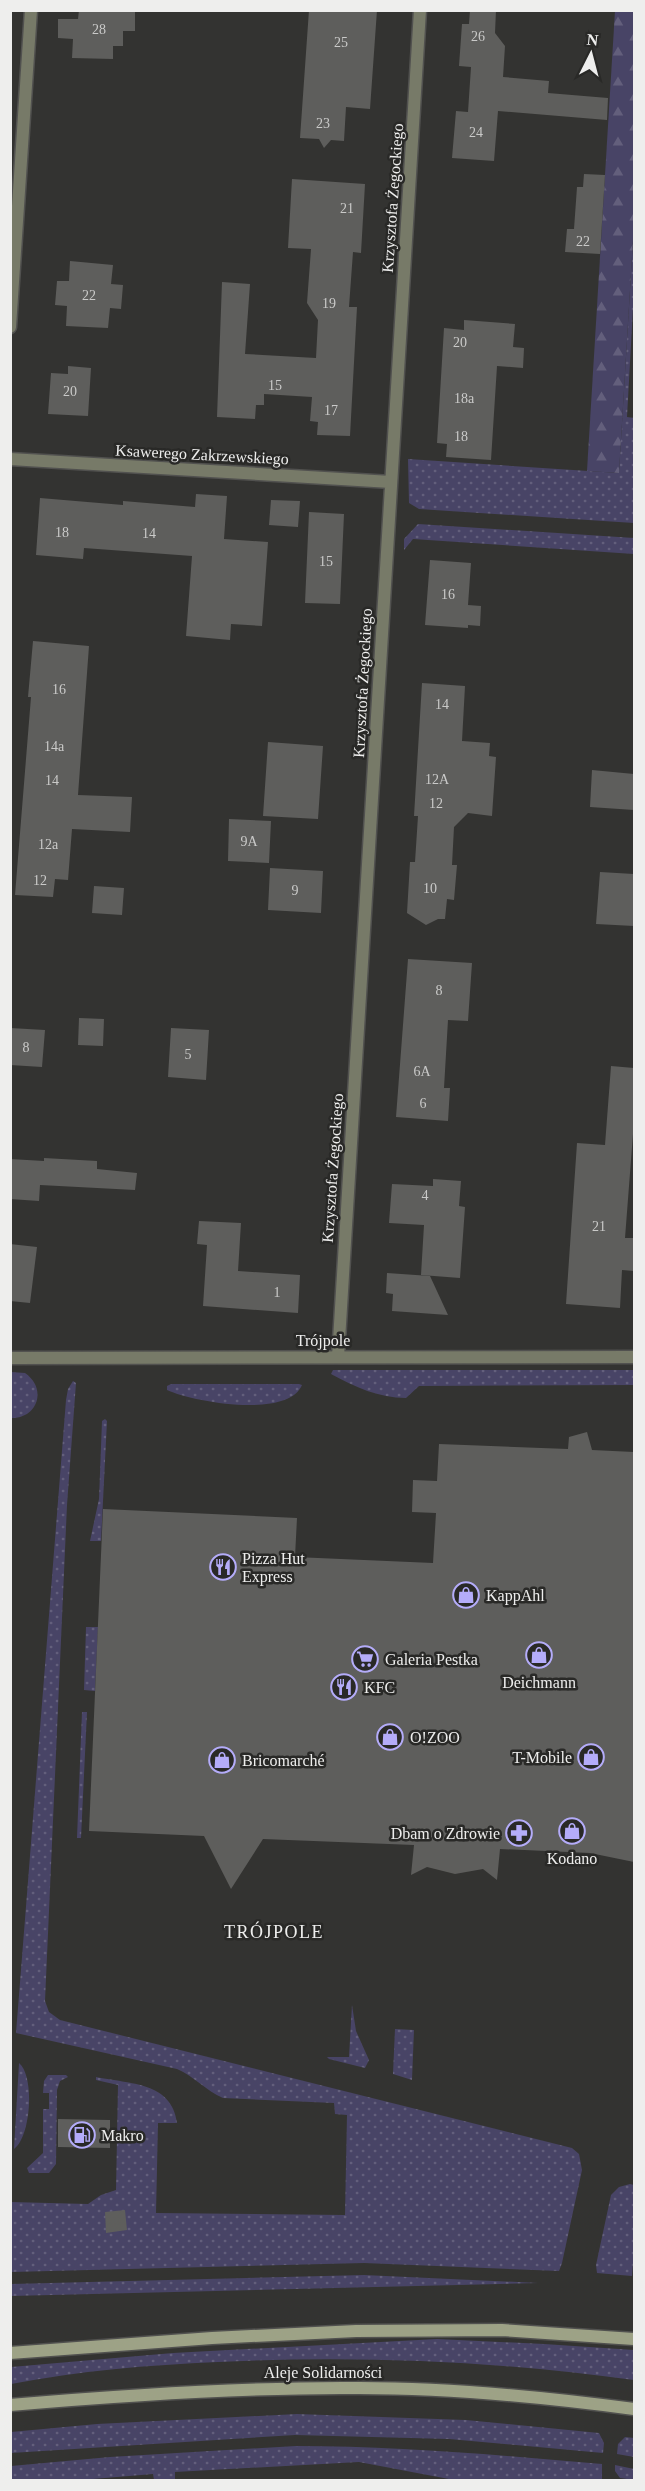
<svg xmlns="http://www.w3.org/2000/svg" width="645" height="2491" viewBox="0 0 645 2491" font-family="'Times New Roman',serif">
  <style>
    .grass { fill: url(#grass-dots) }
    .forest { fill: url(#forest-firs) }
    .building { fill: #5e5e5c }
    .lines { fill: none; stroke-linecap: round; stroke-linejoin: round }
    .street-casing { stroke: #51514f; stroke-width: 15 }
    .secondary-casing { stroke: #51514f; stroke-width: 15 }
    .street { stroke: #777a68; stroke-width: 12 }
    .secondary { stroke: #9da286; stroke-width: 12 }
    .labels { text-anchor: middle; stroke-width: 5; stroke-linejoin: round; paint-order: stroke }
    .number-label { font-size: 14px; fill: #cacac9 }
    .street-label { font-size: 16px; fill: #eeeeed; stroke: #292927 }
    .poi-label { font-size: 16px; fill: #eeeeed; stroke: #292927; text-anchor: start }
    .neighbourhood-label { font-size: 18px; letter-spacing: 1.5px; fill: #eeeeed; stroke: #292927 }
  </style>
  <defs>
    <pattern id="grass-dots" width="8" height="8" patternUnits="userSpaceOnUse" patternTransform="scale(1.5)"><rect width="8" height="8" fill="#484466"/><path d="M2 2h.1M6 6h.1" fill="none" stroke="#635f7c" stroke-width="1.8" stroke-linecap="round"/></pattern>
    <pattern id="forest-firs" width="22" height="20" patternUnits="userSpaceOnUse" patternTransform="scale(1.5)"><rect width="22" height="20" fill="#484466"/><path d="M5 1l3.5 6h-7zM16 11l3.5 6h-7z" fill="#635f7c"/></pattern>
  </defs>
  <rect width="100%" height="100%" fill="#333331"/>
  <path class="grass" d="M634 223V290L627 417 634 418V523L419 509 409 503 408 459 619 473Z
    M418 524 634 538V554L413 539 404 550V539Z
    M333 1370H634V1385L419 1386 406 1398C379 1398 355 1387 331 1374Z
    M11 1372 25 1373C48 1389 37 1419 11 1418Z
    M73 1381 76 1383 67 1505 45 2001 49 2012 60 2020 572 2148 579 2154 582 2170 562 2263 559 2271 364 2263 11 2272 10 2202 88 2204 101 2195 116 2190 118 2085 96 2080V2077C130 2084 172 2082 177 2123H158L156 2213 345 2215 347 2115 335 2114 334 2103 223 2098C206 2091 194 2076 177 2069L16 2033 66 1400 68 1389Z
    M171 1384H299L302 1385C288 1419 193 1402 167 1390V1386Z
    M105 1419 107 1421 101 1541H90L99 1499 102 1421Z
    M86 1627H98L95 1691 84 1690Z
    M82 1712H87L81 1838H77Z
    M352 2005 356 2031 369 2060 365 2068 329 2059 327 2057H349Z
    M395 2029 414 2030 412 2080 393 2074Z
    M19 2063C35 2076 31 2137 14 2149Z
    M48 2075H66L68 2077 60 2081 57 2090 56 2164 49 2173H29L27 2168 43 2153V2109H49V2093H43L44 2081Z
    M630 2184 634 2185V2250L632 2276 597 2273 596 2265 611 2195 619 2187Z
    M364 2275 538 2283 11 2296V2284Z
    M437 2339 544 2344 634 2350V2380C497 2361 357 2355 218 2362 148 2365 79 2371 11 2384V2367L173 2353Z
    M297 2414 466 2420 599 2433 604 2443 603 2453 449 2439 295 2435 11 2453V2432L97 2424Z
    M625 2437 634 2438V2457L617 2454 618 2444Z
    M296 2446C398 2446 500 2455 602 2464V2480H454L359 2462 175 2472V2480H154L153 2474 81 2480H11V2466L110 2457Z
    M615 2465 634 2469V2480L620 2478 615 2471Z"/>
  <path class="forest" d="M615 11H634V223L619 473 587 471Z"/>
  <path class="building" d="M79 10H135V31H123V46H113V59L72 58 73 39 58 38V19H78Z
    M309 10H377L370 109 346 107 344 141 331 140 324 148 319 139 300 138Z
    M470 10H496L495 33 505 46 503 77 549 81 548 93 608 98 607 120 498 111 494 161 452 158 456 111 468 112 471 67 459 66 462 24H469Z
    M584 174 605 175 600 254 565 252 567 229H574L577 187H583Z
    M292 179 365 184 361 253 353 252 349 307H357L350 436 317 435 318 422 310 421 312 397 264 394V405H256L255 419 217 417 222 282 250 284 245 354 316 358 318 320 307 303 311 249 288 248Z
    M70 261 113 265 111 284 123 285 121 309 110 308 108 328 66 326 67 306 55 305 57 281H69Z
    M464 320 515 324 513 347 524 348 523 368 497 366 491 460 446 457 447 444 437 443 444 328 464 330Z
    M68 366 91 368 88 416 48 414 51 373 68 374Z
    M196 494 227 496 224 539 268 542 262 626 231 624 230 640 186 636 192 556 84 548 83 559 36 555 40 498 123 505V501L195 507Z
    M271 500 300 501 298 527 269 525Z
    M309 512 344 514 340 604 305 603Z
    M430 560 471 563 468 605 481 606 480 626 468 625V628L425 625Z
    M33 641 89 646 78 795 132 797 130 832 72 829 68 880 55 879 53 897 15 895 31 697H28Z
    M422 683 465 686 462 741 490 743 489 756 496 757 492 816 468 813 454 827 452 865H457L454 900 447 899 445 919H438L426 925 407 913 410 862H415L418 816H414Z
    M268 742 323 746 318 819 263 816Z
    M592 770 634 774V810L590 807Z
    M229 819 271 821 269 863 228 861Z
    M270 868 323 871 321 913 268 910Z
    M600 872 634 874V926L596 924Z
    M94 886 124 888 122 915 92 913Z
    M408 959 472 963 468 1021 448 1020 444 1088H450L448 1121 396 1117Z
    M79 1018 104 1019 103 1046 78 1045Z
    M10 1028 45 1030 42 1067 10 1065Z
    M171 1028 209 1030 206 1080 168 1077Z
    M611 1066 634 1068V1121L625 1238H634V1271L622 1270 620 1308 566 1304 577 1143 605 1145Z
    M44 1158 97 1161V1169L137 1173 135 1190 40 1185 39 1201 10 1199V1159L44 1161Z
    M433 1179 461 1181 459 1206 465 1207 460 1278 421 1275 424 1225 389 1223 392 1184 433 1186Z
    M199 1221 241 1223 238 1271 300 1275 298 1313 203 1306 207 1245 197 1244Z
    M10 1244 37 1247 30 1303 10 1301Z
    M387 1273 430 1276 448 1315 392 1311 393 1294 386 1293Z
    M587 1432 592 1450 634 1452V1862L590 1853 500 1849 497 1880 483 1869 455 1874 427 1867 411 1875 414 1845 263 1839 231 1889 204 1836 89 1831 103 1509 297 1518 295 1557 433 1563 436 1513 412 1512 413 1480 437 1481 439 1444 568 1449 569 1437Z
    M58 2119 110 2120V2148L58 2147Z
    M125 2210 127 2230 106 2233 105 2212Z"/>
  <g class="lines">
    <g class="street-casing">
      <path id="street" d="M10 327 31 10
        M10 459 391 482
        M338 1357 420 10
        M10 1358 634 1357"/>
    </g>
    <g class="secondary-casing">
      <path id="secondary" d="M10 2353 212 2338 356 2331 502 2330 634 2339
        M10 2405C126 2395 243 2387 359 2388 451 2388 544 2397 634 2409"/>
    </g>
    <use href="#street" class="street"/>
    <use href="#secondary" class="secondary"/>
  </g>
  <defs>
    <g id="restaurant-ring" transform="scale(1.35)"><circle r="9.5" fill="#292927" stroke="#b4acf9" stroke-width="1.5"/><path d="M-5-6h1v4h1v-4h1v4h1v-4h1v5L-1.5 .5V6h-2V.5L-5-1ZM5-6V6H3V1.5H1.5Q1.5-4 5-6Z" fill="#b4acf9"/></g>
    <g id="shop-ring" transform="scale(1.35)"><circle r="9.5" fill="#292927" stroke="#b4acf9" stroke-width="1.5"/><path d="M-5-2.5h2.3a2.7 3.5 0 0 1 5.4 0H5L5.5 6h-11ZM-1.5-2.5h3a1.5 2.3 0 0 0-3 0Z" fill="#b4acf9"/></g>
    <g id="supermarket-ring" transform="scale(1.35)"><circle r="9.5" fill="#292927" stroke="#b4acf9" stroke-width="1.5"/><path d="M-6-5.5h2.5l.6 2H6L4.5 2H-2.5L-4.4-4H-6ZM-1.5 3.2a1.3 1.3 0 1 0 .1 0ZM3 3.2a1.3 1.3 0 1 0 .1 0Z" fill="#b4acf9"/></g>
    <g id="pharmacy-ring" transform="scale(1.35)"><circle r="9.5" fill="#292927" stroke="#b4acf9" stroke-width="1.5"/><path d="M-2-6h4v4h4v4h-4v4h-4v-4h-4v-4h4Z" fill="#b4acf9"/></g>
    <g id="fuel-ring" transform="scale(1.35)"><circle r="9.5" fill="#292927" stroke="#b4acf9" stroke-width="1.5"/><path d="M-5.5-6h7V0h2V4h1.3V-2.5L3-4.5l.8-.8L6-3V5H2.5V1h-1V6h-7ZM-4.2-4.7v3.2H.2V-4.7Z" fill="#b4acf9"/></g>
  </defs>
  <g fill-rule="evenodd">
    <use href="#restaurant-ring" x="223" y="1567"/>
    <use href="#shop-ring" x="466" y="1595"/>
    <use href="#shop-ring" x="539" y="1655"/>
    <use href="#supermarket-ring" x="365" y="1659"/>
    <use href="#restaurant-ring" x="344" y="1687"/>
    <use href="#shop-ring" x="390" y="1737"/>
    <use href="#shop-ring" x="591" y="1757"/>
    <use href="#shop-ring" x="222" y="1760"/>
    <use href="#shop-ring" x="572" y="1831"/>
    <use href="#pharmacy-ring" x="519" y="1833"/>
    <use href="#fuel-ring" x="82" y="2135"/>
  </g>
  <g class="labels">
    <g class="number-label">
      <text x="99" y="34">28</text>
      <text x="478" y="41">26</text>
      <text x="341" y="47">25</text>
      <text x="323" y="128">23</text>
      <text x="476" y="137">24</text>
      <text x="347" y="213">21</text>
      <text x="583" y="246">22</text>
      <text x="89" y="300">22</text>
      <text x="329" y="308">19</text>
      <text x="460" y="347">20</text>
      <text x="275" y="390">15</text>
      <text x="70" y="396">20</text>
      <text x="464" y="403">18a</text>
      <text x="331" y="415">17</text>
      <text x="461" y="441">18</text>
      <text x="62" y="537">18</text>
      <text x="149" y="538">14</text>
      <text x="326" y="566">15</text>
      <text x="448" y="599">16</text>
      <text x="59" y="694">16</text>
      <text x="442" y="709">14</text>
      <text x="54" y="751">14a</text>
      <text x="437" y="784">12A</text>
      <text x="52" y="785">14</text>
      <text x="436" y="808">12</text>
      <text x="249" y="846">9A</text>
      <text x="48" y="849">12a</text>
      <text x="40" y="885">12</text>
      <text x="430" y="893">10</text>
      <text x="295" y="895">9</text>
      <text x="439" y="995">8</text>
      <text x="26" y="1052">8</text>
      <text x="188" y="1059">5</text>
      <text x="422" y="1076">6A</text>
      <text x="423" y="1108">6</text>
      <text x="425" y="1200">4</text>
      <text x="599" y="1231">21</text>
      <text x="277" y="1297">1</text>
    </g>
    <g class="street-label">
      <text transform="translate(392 198) rotate(-86)" y="6">Krzysztofa Żegockiego</text>
      <text transform="translate(202 454) rotate(3)" y="6">Ksawerego Zakrzewskiego</text>
      <text transform="translate(362 683) rotate(-87)" y="6">Krzysztofa Żegockiego</text>
      <text transform="translate(332 1168) rotate(-86)" y="6">Krzysztofa Żegockiego</text>
      <text x="323" y="1346">Trójpole</text>
      <text x="323" y="2378">Aleje Solidarności</text>
    </g>
    <g class="poi-label">
      <text x="242" y="1564">Pizza Hut<tspan x="242" dy="18">Express</tspan></text>
      <text x="486" y="1601">KappAhl</text>
      <text x="385" y="1665">Galeria Pestka</text>
      <text x="539" y="1688" text-anchor="middle">Deichmann</text>
      <text x="364" y="1693">KFC</text>
      <text x="410" y="1743">O!ZOO</text>
      <text x="572" y="1763" text-anchor="end">T-Mobile</text>
      <text x="242" y="1766">Bricomarché</text>
      <text x="500" y="1839" text-anchor="end">Dbam o Zdrowie</text>
      <text x="572" y="1864" text-anchor="middle">Kodano</text>
      <text x="101" y="2141">Makro</text>
    </g>
    <g class="neighbourhood-label">
      <text x="274" y="1938">TRÓJPOLE</text>
    </g>
  </g>
  <rect width="645" height="2491" fill="none" stroke="#eeeeed" stroke-width="24"/>
  <g transform="translate(591 54) rotate(6)" stroke="#292927" stroke-width="4.5" paint-order="stroke">
  <path d="M0-4.5L10 22L0 15L-10 22Z" fill="#eeeeed"/>
  <text y="-9" font-size="16" font-weight="bold" text-anchor="middle" fill="#eeeeed">N</text>
  </g>
</svg>
